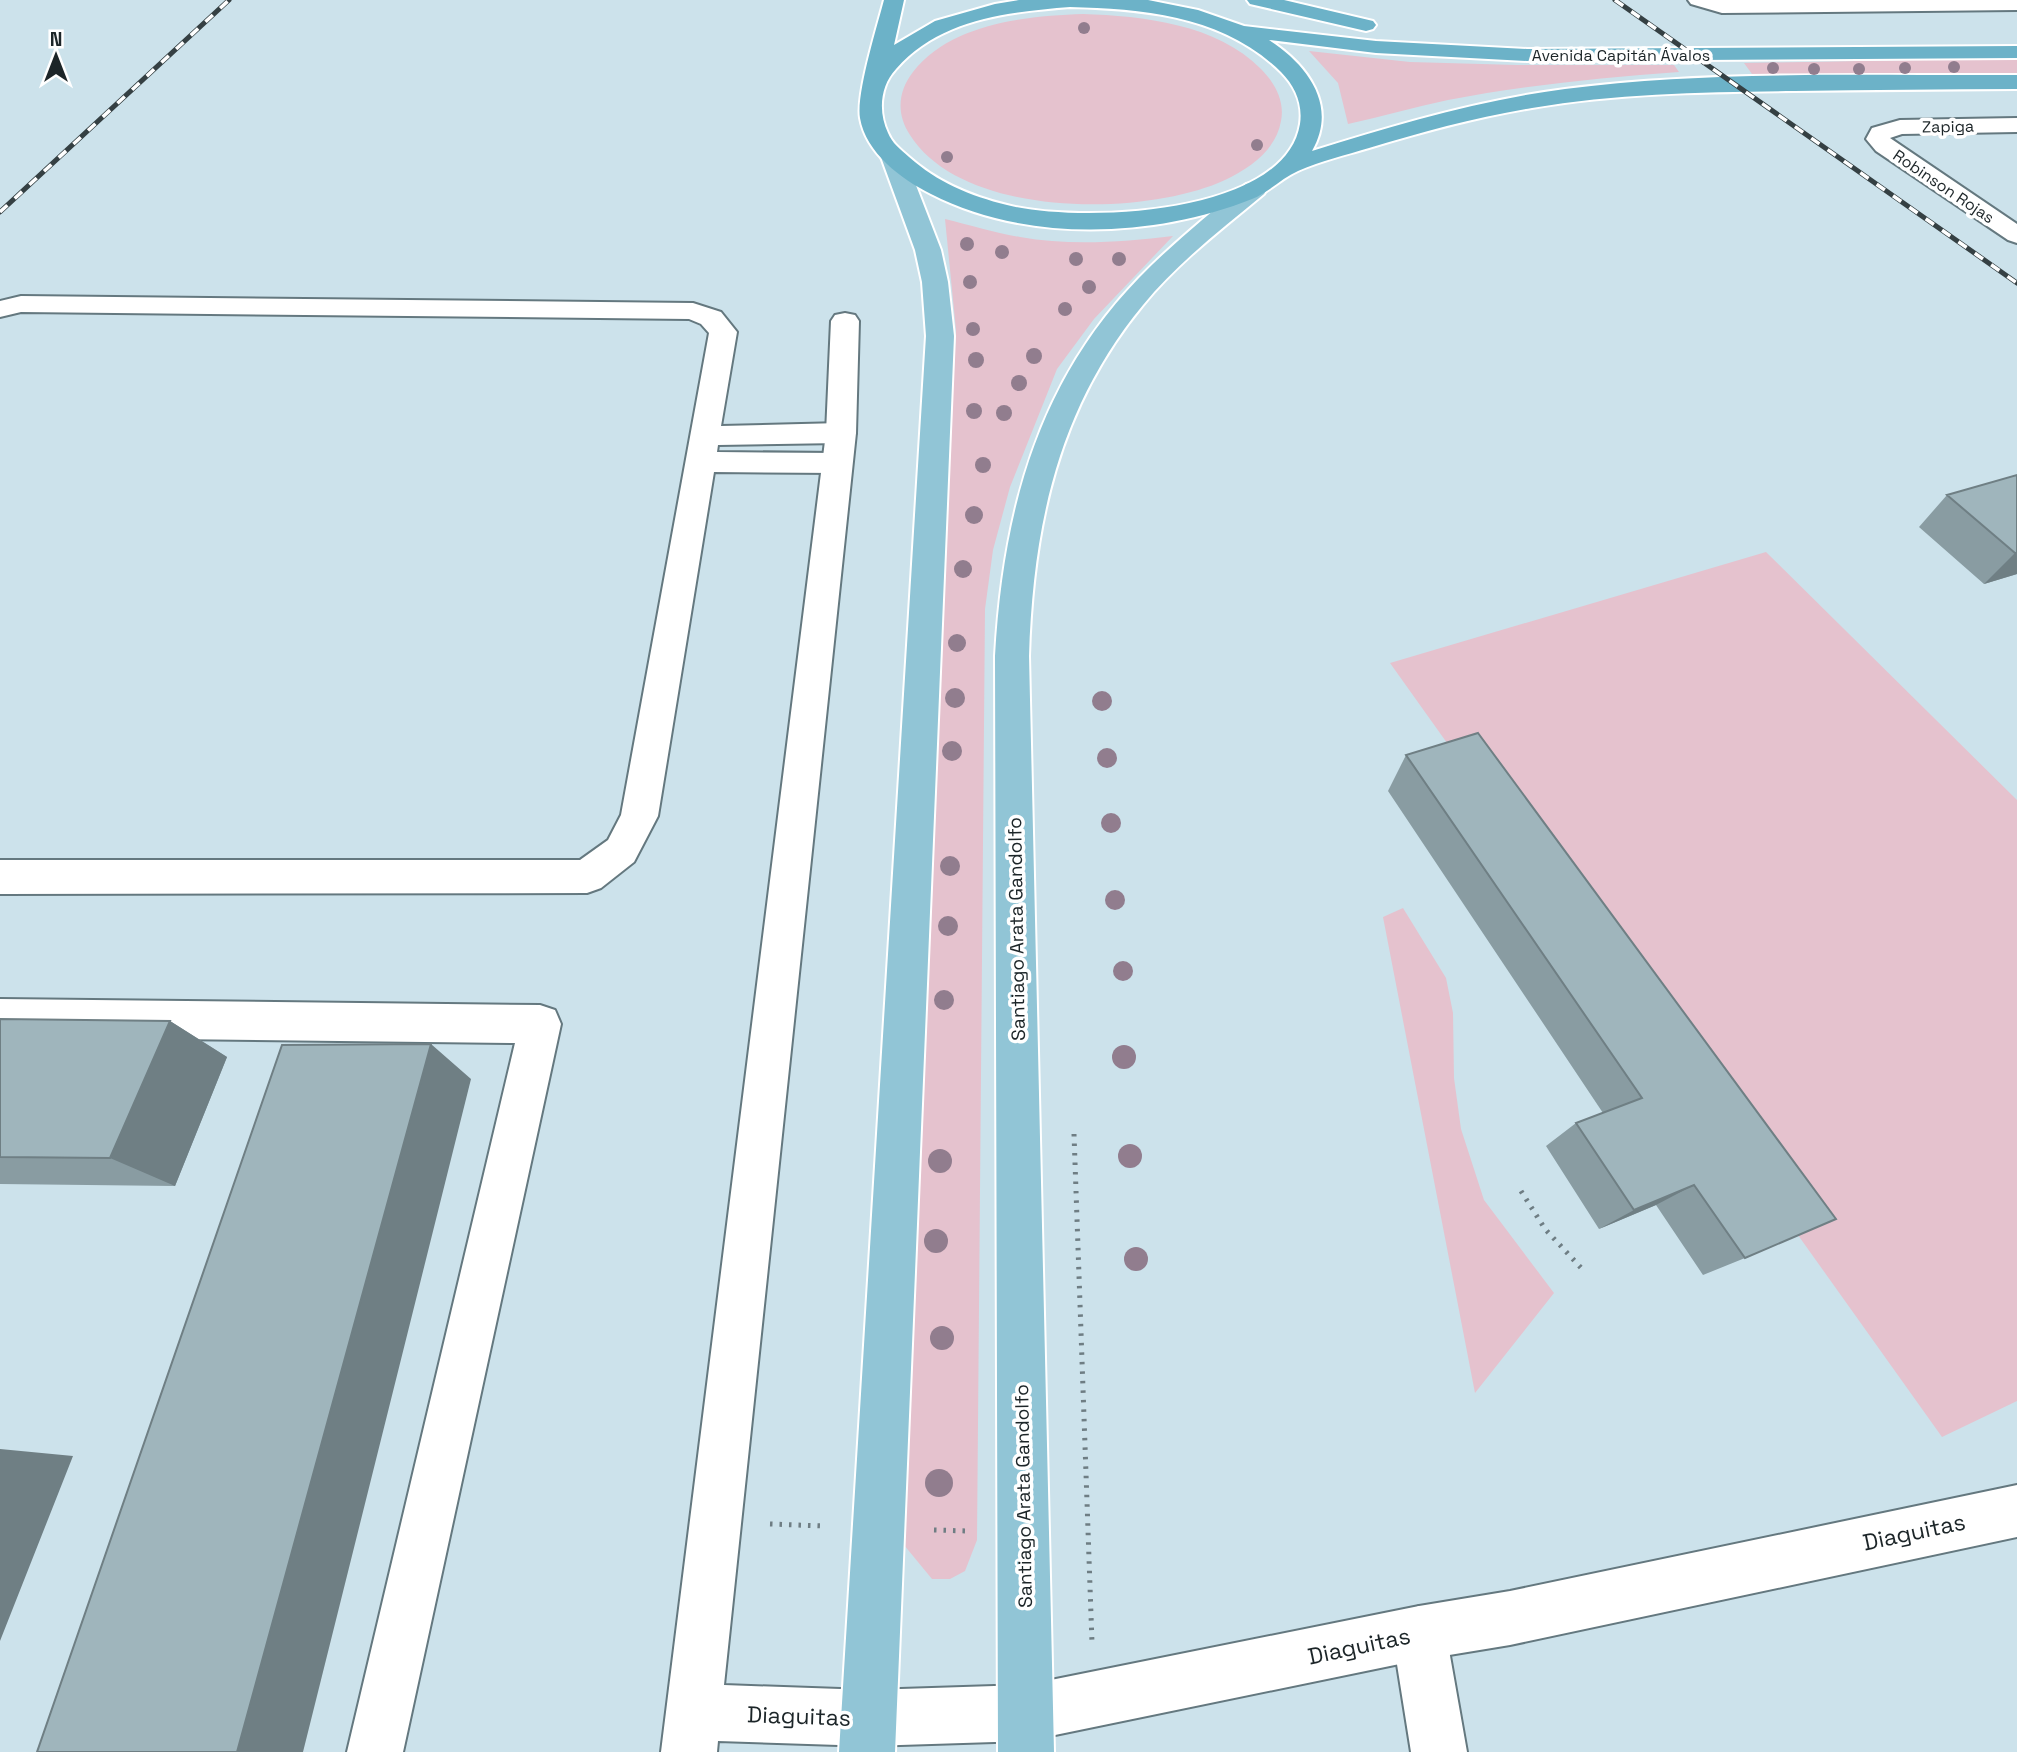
<svg xmlns="http://www.w3.org/2000/svg" width="2017" height="1752" viewBox="0 0 2017 1752" font-family="'Space Grotesk',sans-serif">
  <style>
    .green { fill: #e5c2ce }
    .lines { fill: none; stroke-linecap: round; stroke-linejoin: round }
    .minor-casing { stroke: #64787f; stroke-width: 4 }
    .tertiary-casing { stroke: #64787f; stroke-width: 4 }
    .primary-casing { stroke: #fff; stroke-width: 4 }
    .trunk-casing { stroke: #fff; stroke-width: 4 }
    .path { stroke: #6e7d83; stroke-width: 5; stroke-dasharray: 2.5 7; stroke-linecap: butt }
    .minor { fill: #fff; fill-rule: evenodd }
    .tertiary { fill: #fff; fill-rule: evenodd }
    .primary { fill: #91c5d6; fill-rule: evenodd }
    .trunk { fill: #6cb2c8; fill-rule: evenodd }
    .rail-casing { stroke: #354043; stroke-width: 5 }
    .rail { stroke: #fff; stroke-width: 3.5; stroke-dasharray: 10; stroke-linecap: butt }
    .tree { fill: #917d8e }
    .wall { fill: #899ca2 }
    .shaded-wall { fill: #6f7f84 }
    .building { fill: #9fb5bc; stroke: #6f7f84; stroke-width: 2 }
    .labels { text-anchor: middle; stroke-width: 7; stroke-linejoin: round; paint-order: stroke }
    .far-street-label { font-size: 16px; fill: #1c2528; stroke: #fff }
    .street-label { font-size: 19px; fill: #1c2528; stroke: #fff }
    .near-street-label { font-size: 23px; fill: #1c2528; stroke: #fff }
  </style>
  <rect width="100%" height="100%" fill="#cce2eb"/>
  <path class="green" d="M1083 14C1143 16 1217 24 1261 69 1275 83 1285 101 1281 121 1276 150 1250 168 1225 180 1145 217 963 219 910 135 896 114 898 91 913 72 951 23 1027 16 1083 14Z
    M1309 51 1410 62 1517 65H1674L1679 72C1601 78 1524 85 1448 100 1414 107 1381 117 1348 124L1338 83Z
    M2017 58V73L1763 76 1752 74 1744 63Z
    M945 219C970 225 995 233 1020 237 1070 246 1123 242 1173 236L1094 319 1057 369 1010 487 993 550 985 609 977 1540 965 1571 950 1579H932L904 1545 922 1012 956 330Z
    M1766 552 2017 800V1401L1942 1437 1390 663Z
    M1403 908 1446 978 1453 1013 1454 1078 1461 1129 1484 1200 1554 1293 1475 1393 1383 917Z"/>
  <g class="lines">
    <g class="minor-casing">
      <path id="minor" d="M1688 0H2017V10L1722 13 1691 4Z
        M2017 118V132L1902 134 1890 138 2017 224V243L2008 240 1876 151 1866 139 1872 128 1900 120Z
        M21 296 693 303 721 312 737 332 721 426 841 423 851 426 856 433 851 440 841 443 718 445 717 452 837 453 848 456 852 463 848 470 837 473 714 472 658 816 634 862 601 888 587 893 0 894V860H580L608 840 621 815 709 333 701 324 689 319 21 312 0 317V301Z
        M0 999 540 1005 555 1010 561 1024 403 1752H347L515 1043 0 1037Z
        M1419 1606 1438 1614 1446 1633 1467 1752H1411L1392 1633 1400 1614Z"/>
    </g>
    <g class="tertiary-casing">
      <path id="tertiary" d="M845 313 855 315 859 321 856 433 724 1685 869 1690 1026 1685 1419 1606 1510 1591 2017 1485V1537L1510 1645 1419 1660 1026 1741 869 1746 718 1741 717 1752H661L826 433 831 321 835 315Z"/>
    </g>
    <g class="primary-casing">
      <path id="primary" d="M893 150 901 152 905 157 941 250 948 282 954 336 895 1752H839L926 336 922 282 915 250 881 157 885 152Z
        M1255 182 1264 184 1267 189 1264 194C1222 229 1177 263 1143 305 1058 408 1033 526 1029 656L1054 1752H998L995 656C1003 514 1037 383 1139 278 1172 244 1209 214 1246 184Z"/>
    </g>
    <g class="trunk-casing">
      <path id="trunk" d="M884 0H904L894 45 935 21 995 4 1019 0H1148L1198 10 1244 26 1376 41 1527 49 2017 46V58L1527 61 1376 53 1269 40C1308 65 1338 106 1312 151 1395 125 1479 100 1565 89 1711 70 1870 76 2017 75V89C1943 89 1869 90 1794 91 1707 92 1619 93 1532 108 1477 117 1422 132 1369 148 1346 155 1320 161 1298 171 1282 178 1269 192 1252 199 1154 238 1026 243 931 194 901 179 866 153 860 118 856 94 877 27 884 0ZM1070 7C1146 9 1224 16 1281 72 1295 86 1303 104 1300 124 1285 217 1076 223 1007 205 970 196 937 182 909 157 900 149 892 143 888 133 878 112 880 86 896 69 939 19 1008 12 1070 7Z
        M1247 0H1284L1373 21 1376 25 1373 29 1366 31 1250 4Z"/>
    </g>
    <path class="path" d="M1074 1134 1092 1643
      M1521 1191 1545 1229 1584 1271
      M770 1524 824 1526
      M934 1530 968 1531"/>
    <use href="#minor" class="minor"/>
    <use href="#tertiary" class="tertiary"/>
    <use href="#primary" class="primary"/>
    <use href="#trunk" class="trunk"/>
    <g class="rail-casing">
      <path id="rail" d="M1615 0 2017 283
        M0 212 229 0"/>
    </g>
    <use href="#rail" class="rail"/>
  </g>
  <g class="tree">
    <circle cx="1084" cy="28" r="6"/>
    <circle cx="1954" cy="67" r="6"/>
    <circle cx="1773" cy="68" r="6"/>
    <circle cx="1905" cy="68" r="6"/>
    <circle cx="1814" cy="69" r="6"/>
    <circle cx="1859" cy="69" r="6"/>
    <circle cx="1257" cy="145" r="6"/>
    <circle cx="947" cy="157" r="6"/>
    <circle cx="967" cy="244" r="7"/>
    <circle cx="1002" cy="252" r="7"/>
    <circle cx="1076" cy="259" r="7"/>
    <circle cx="1119" cy="259" r="7"/>
    <circle cx="970" cy="282" r="7"/>
    <circle cx="1089" cy="287" r="7"/>
    <circle cx="1065" cy="309" r="7"/>
    <circle cx="973" cy="329" r="7"/>
    <circle cx="1034" cy="356" r="8"/>
    <circle cx="976" cy="360" r="8"/>
    <circle cx="1019" cy="383" r="8"/>
    <circle cx="974" cy="411" r="8"/>
    <circle cx="1004" cy="413" r="8"/>
    <circle cx="983" cy="465" r="8"/>
    <circle cx="974" cy="515" r="9"/>
    <circle cx="963" cy="569" r="9"/>
    <circle cx="957" cy="643" r="9"/>
    <circle cx="955" cy="698" r="10"/>
    <circle cx="1102" cy="701" r="10"/>
    <circle cx="952" cy="751" r="10"/>
    <circle cx="1107" cy="758" r="10"/>
    <circle cx="1111" cy="823" r="10"/>
    <circle cx="950" cy="866" r="10"/>
    <circle cx="1115" cy="900" r="10"/>
    <circle cx="948" cy="926" r="10"/>
    <circle cx="1123" cy="971" r="10"/>
    <circle cx="944" cy="1000" r="10"/>
    <circle cx="1124" cy="1057" r="12"/>
    <circle cx="1130" cy="1156" r="12"/>
    <circle cx="940" cy="1161" r="12"/>
    <circle cx="936" cy="1241" r="12"/>
    <circle cx="1136" cy="1259" r="12"/>
    <circle cx="942" cy="1338" r="12"/>
    <circle cx="939" cy="1483" r="14"/>
  </g>
  <path class="wall" d="M2017 475V574L1984 584 1919 527 1947 495Z
    M1478 733 1745 1258 1703 1275 1656 1205 1599 1229 1546 1146 1576 1123 1603 1113 1388 791 1406 755Z
    M0 1019 170 1021 227 1057 175 1186 0 1184Z"/>
  <path class="shaded-wall" d="M2015 553H2017V574L1984 584Z
    M170 1021 227 1057 175 1186 110 1158Z
    M431 1044 471 1079 303 1752H237Z
    M1694 1185 1656 1205 1599 1229 1634 1210Z
    M0 1449 73 1456 0 1641Z"/>
  <path class="building" d="M2017 475V553H2015L1947 495Z
    M1478 733 1836 1219 1745 1258 1694 1185 1634 1210 1576 1123 1642 1098 1406 755Z
    M0 1019 170 1021 110 1158 0 1157Z
    M431 1044 237 1752H37L282 1045Z"/>
  <g class="labels">
    <g class="far-street-label">
      <text x="1621" y="61">Avenida Capitán Ávalos</text>
      <text transform="translate(1948 126) rotate(-1)" y="6">Zapiga</text>
      <text transform="translate(1944 186) rotate(34)" y="6">Robinson Rojas</text>
    </g>
    <g class="street-label">
      <text transform="translate(1016 929) rotate(-91)" y="7">Santiago Arata Gandolfo</text>
      <text transform="translate(1023 1496) rotate(-91)" y="7">Santiago Arata Gandolfo</text>
    </g>
    <g class="near-street-label">
      <text transform="translate(1914 1532) rotate(-12)" y="8">Diaguitas</text>
      <text transform="translate(1359 1646) rotate(-12)" y="8">Diaguitas</text>
      <text transform="translate(799 1716) rotate(2)" y="8">Diaguitas</text>
    </g>
  </g>
  <g transform="translate(56 56)" stroke="#ffffff" stroke-width="5" paint-order="stroke">
  <path d="M0-5L12 26L0 18L-12 26Z" fill="#1c2528"/>
  <text y="-10" font-size="19" font-weight="bold" text-anchor="middle" fill="#1c2528">N</text>
  </g>
</svg>
